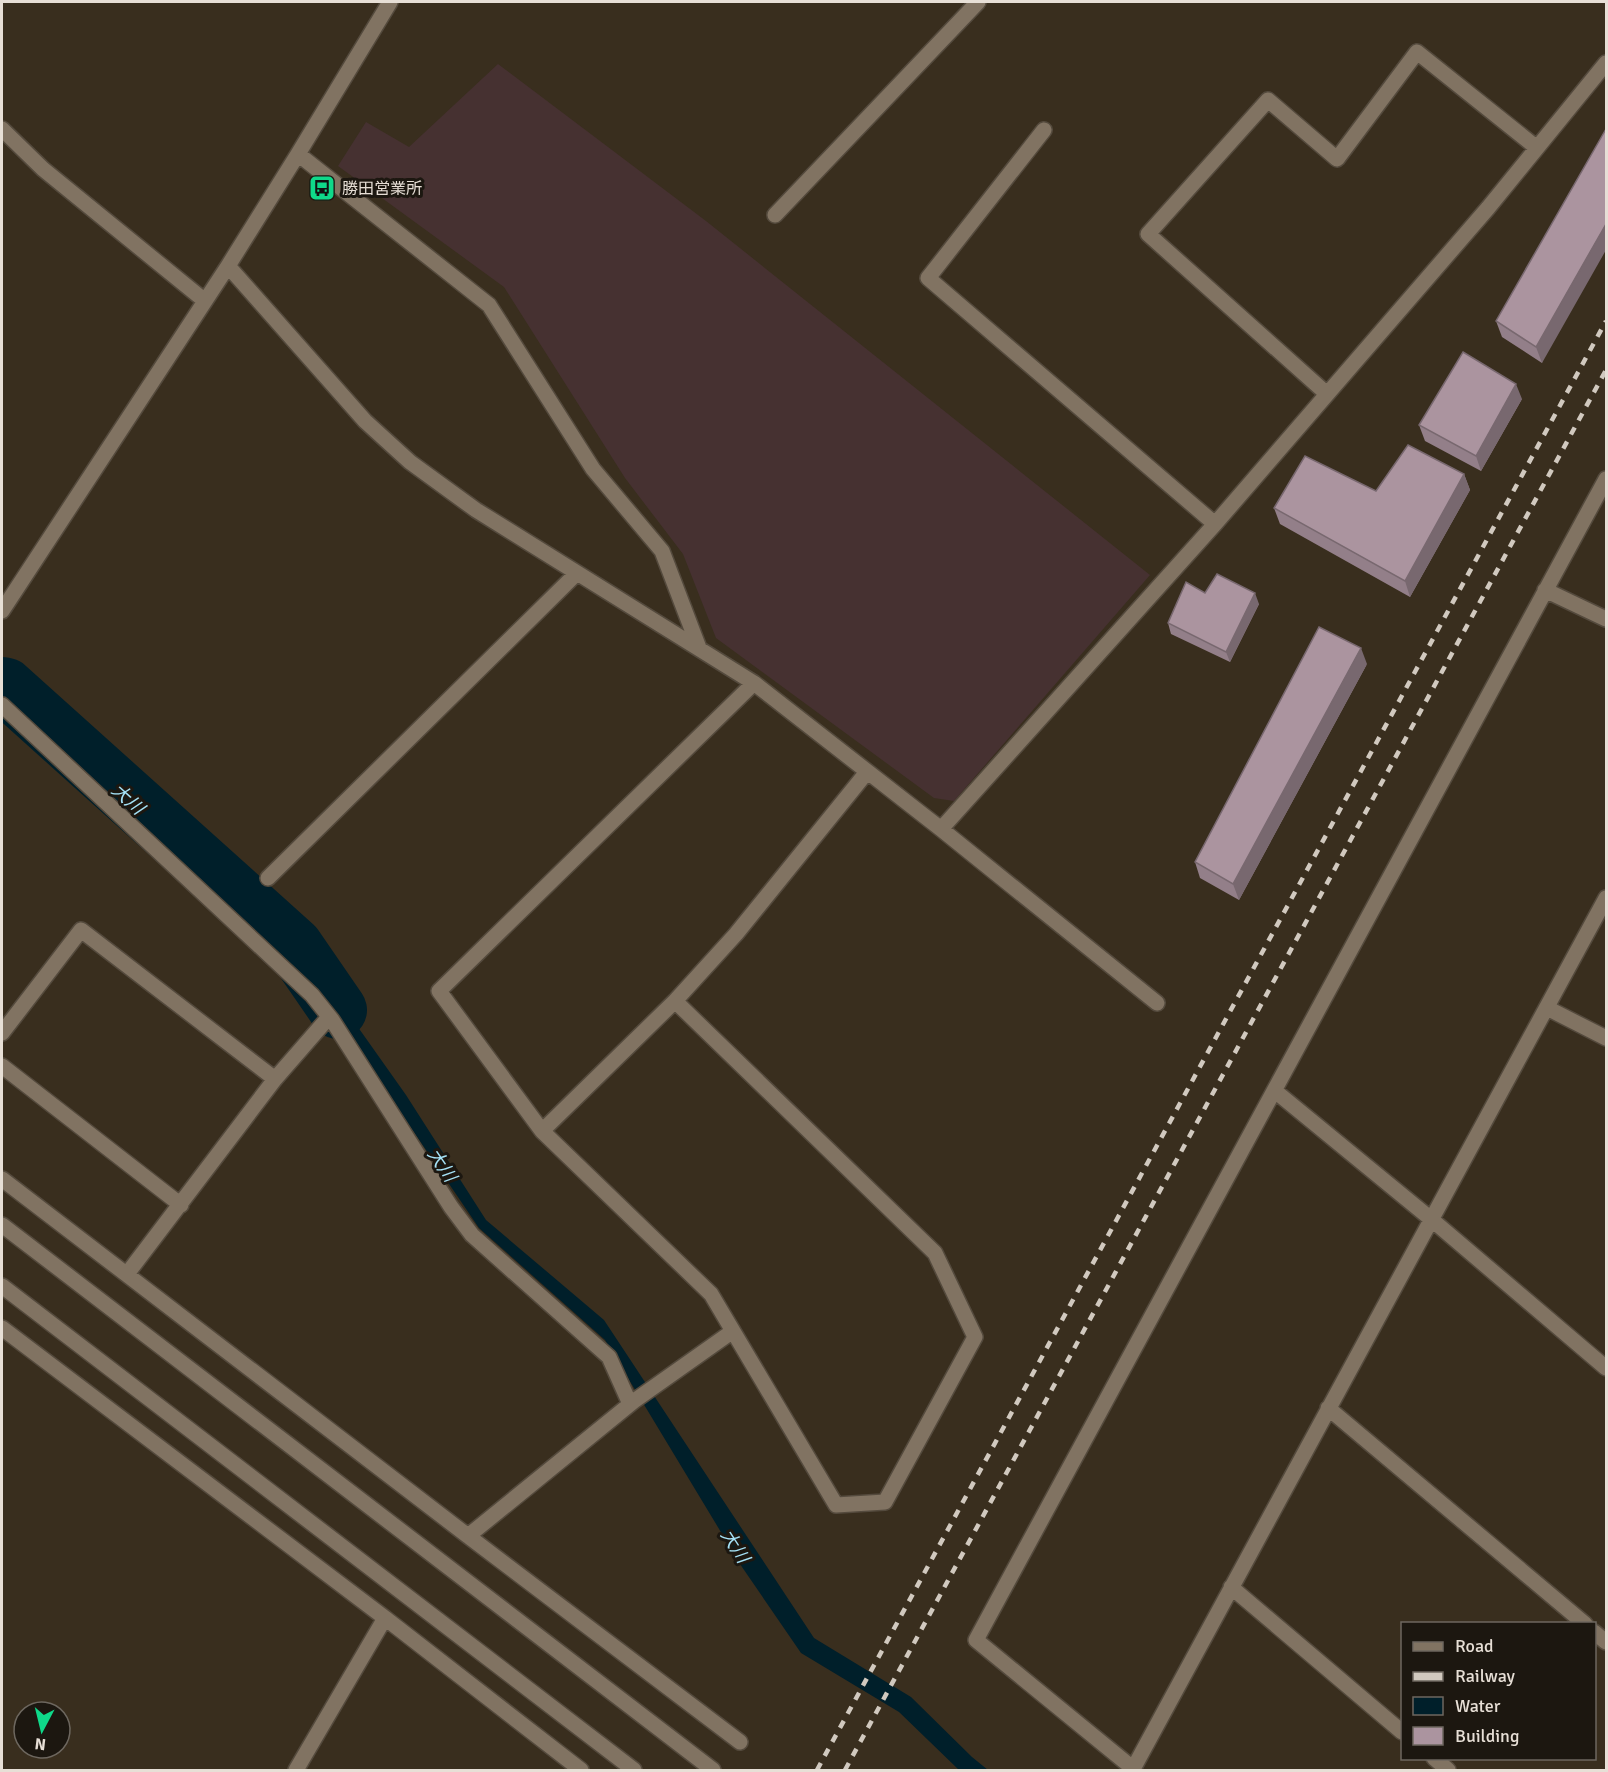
<svg xmlns="http://www.w3.org/2000/svg" width="1608" height="1772" viewBox="0 0 1608 1772" font-family="Signika,'Noto Sans JP',sans-serif">
  <style>
    .commercial { fill: #463131 }
    .water { fill: #001f2a }
    .lines { fill: none; stroke-linecap: round; stroke-linejoin: round }
    .river { stroke: #001f2a; stroke-width: 58 }
    .minor-casing { stroke: #544a3d; stroke-width: 18 }
    .minor { stroke: #817362; stroke-width: 15 }
    .rail { stroke: #d1c9bf; stroke-width: 4.5; stroke-dasharray: 8 8; stroke-linecap: butt }
    .wall { fill: #937f89 }
    .shaded-wall { fill: #78686f }
    .building { fill: #ab949f; stroke: #78686f; stroke-width: 1.5 }
    .labels { text-anchor: middle; stroke-width: 6; stroke-linejoin: round; paint-order: stroke }
    .poi-label { font-size: 16px; fill: #e7dfd6; stroke: #1c1710; text-anchor: start }
    .water-label { font-size: 18px; font-style: italic; fill: #a6e3f8; stroke: #1c1710 }
  </style>
  <rect width="100%" height="100%" fill="#392e1e"/>
  <path class="commercial" d="M498 64 706 221 1150 575 954 801 934 798 716 638 683 554 625 478 504 287 338 166 366 122 409 147Z"/>
  <path class="water" d="M297 941 406 1095 486 1220 604 1320 814 1638 911 1697 972 1757 988 1770H959L899 1712 801 1653 742 1567 605 1340 479 1228 288 947Z"/>
  <g class="lines">
    <path class="river" d="M2 686 6 687 294 946 338 1010"/>
    <g class="minor-casing">
      <path id="minor" d="M2 129 43 169 205 301
        M1044 130 928 278 1215 524
        M298 154 489 305 593 469 662 551 699 648
        M775 215 978 2
        M228 266 365 421 410 462 476 510 754 683 941 829 1157 1003
        M1327 394 1148 234 1268 100 1337 159 1417 52 1537 148
        M1545 590 1606 619
        M2 611 228 266 298 154 390 2
        M2 705 312 995 332 1020 451 1207 472 1235 609 1357 630 1404
        M941 829 1215 524 1488 208 1606 63
        M268 878 577 573
        M675 1001 935 1253 975 1337 885 1502 836 1505 711 1294 542 1131 675 1001 736 934 867 772
        M1547 1008 1606 1038
        M2 1033 81 930 275 1079
        M2 1066 181 1205
        M1275 1091 1431 1219 1606 1368
        M542 1131 439 991 754 683
        M2 1179 468 1536 740 1742
        M2 1225 713 1770
        M127 1274 275 1079 329 1017
        M2 1286 634 1770
        M2 1328 385 1618 296 1770
        M1328 1408 1585 1624
        M468 1536 634 1401 733 1331
        M1231 1587 1402 1732
        M385 1618 581 1770
        M1594 1632 1606 1642
        M1434 1758 1448 1770
        M1133 1769 1606 898
        M1135 1770 976 1640 1606 479"/>
    </g>
    <use href="#minor" class="minor"/>
    <path class="rail" d="M817 1770 1606 321
      M845 1770 1606 370"/>
  </g>
  <path class="wall" d="M1606 129 1542 363 1502 337 1496 321Z
    M1522 399 1481 471 1425 441 1419 425Z
    M1464 474 1470 490 1410 597 1280 524 1274 508 1376 491Z
    M1205 593 1259 604 1230 662 1171 634 1168 623Z
    M1367 664 1239 900 1200 878 1195 862Z"/>
  <path class="shaded-wall" d="M1606 224V250L1542 363 1536 347Z
    M1516 384 1522 399 1481 471 1476 456Z
    M1464 474 1470 490 1410 597 1405 581Z
    M1255 593 1259 604 1230 662 1226 652Z
    M1361 648 1367 664 1239 900 1233 884Z"/>
  <path class="building" d="M1606 129V224L1536 347 1496 321Z
    M1463 352 1516 384 1476 456 1419 425Z
    M1408 445 1464 474 1405 581 1274 508 1305 456 1376 491Z
    M1217 574 1255 593 1226 652 1168 623 1186 582 1205 593Z
    M1319 627 1361 648 1233 884 1195 862Z"/>
  <defs>
    <g id="bus-square" transform="scale(1.35)"><rect x="-9" y="-9" width="18" height="18" rx="4" fill="#0fd98a" stroke="#1c1710"/><path d="M-5-6H5V4H4V6H2V4H-2V6H-4V4H-5ZM-3.5-4V0h7V-4ZM-3.5 1.2v1.5H-2V1.2ZM2 1.2v1.5H3.5V1.2Z" fill="#111"/></g>
  </defs>
  <g fill-rule="evenodd">
    <use href="#bus-square" x="322" y="188"/>
  </g>
  <g class="labels">
    <g class="poi-label">
      <text x="342" y="194">勝田営業所</text>
    </g>
    <g class="water-label">
      <text transform="translate(128 799) rotate(42)" y="6">大川</text>
      <text transform="translate(442 1165) rotate(56)" y="6">大川</text>
      <text transform="translate(735 1546) rotate(57)" y="6">大川</text>
    </g>
  </g>
  <rect width="1608" height="1772" fill="none" stroke="#e7dfd6" stroke-width="6"/>
  <rect x="1401" y="1622" width="195" height="138" fill="#1c1710" stroke="#6d675f" stroke-width="1.5"/>
  <rect x="1413" y="1642" width="30" height="9" fill="#817362" stroke="#6d675f" stroke-width="1.5"/>
  <text x="1455" y="1652" font-size="18" fill="#e7dfd6">Road</text>
  <rect x="1413" y="1672" width="30" height="9" fill="#d1c9bf" stroke="#6d675f" stroke-width="1.5"/>
  <text x="1455" y="1682" font-size="18" fill="#e7dfd6">Railway</text>
  <rect x="1413" y="1697" width="30" height="18" fill="#001f2a" stroke="#6d675f" stroke-width="1.5"/>
  <text x="1455" y="1712" font-size="18" fill="#e7dfd6">Water</text>
  <rect x="1413" y="1727" width="30" height="18" fill="#ab949f" stroke="#6d675f" stroke-width="1.5"/>
  <text x="1455" y="1742" font-size="18" fill="#e7dfd6">Building</text>
  <g transform="translate(42 1730) rotate(187)"><circle r="28" fill="#1c1710" stroke="#6d675f" stroke-width="1.5"/>
  <path d="M0-4.5L10 22L0 15L-10 22Z" fill="#0fd98a"/>
  <text y="-9" font-size="16" font-weight="bold" text-anchor="middle" fill="#e7dfd6">N</text>
  </g>
</svg>
